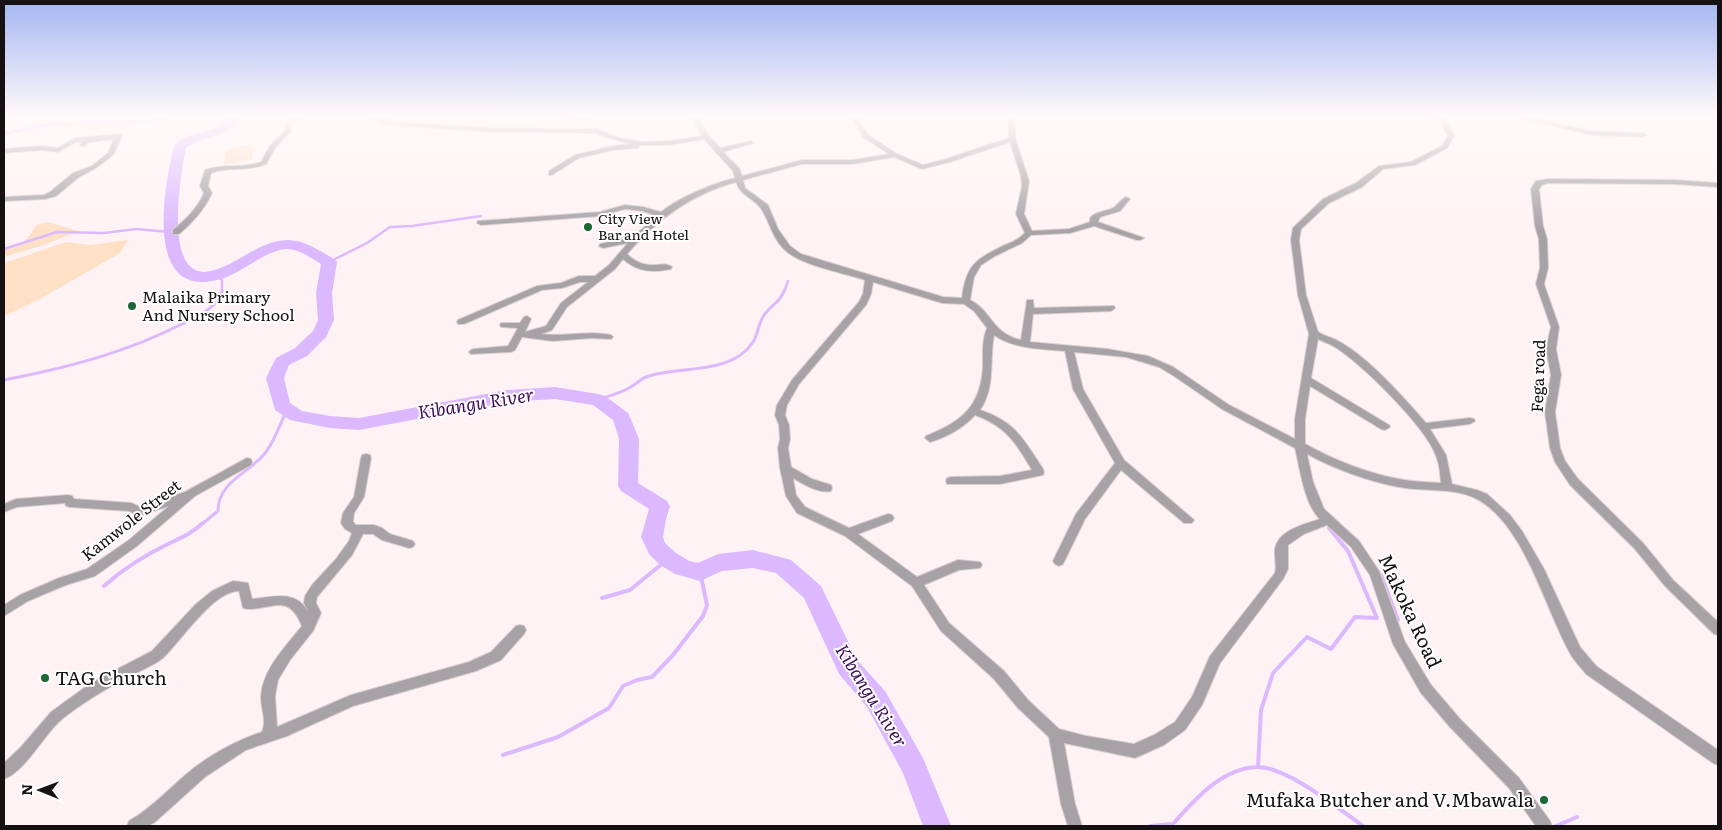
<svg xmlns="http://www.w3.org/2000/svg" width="1722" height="830" viewBox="0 0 1722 830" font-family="Literata,serif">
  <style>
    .green { fill: #fde0c6 }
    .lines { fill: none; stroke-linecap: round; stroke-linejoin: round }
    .stream-far2 { stroke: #dcb8fe; stroke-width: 2.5 }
    .stream-far1 { stroke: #dcb8fe; stroke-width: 3 }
    .stream { stroke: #dcb8fe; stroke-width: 4 }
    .river { fill: #dcb8fe; fill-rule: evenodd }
    .street-casing { stroke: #daced0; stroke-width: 2 }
    .street { fill: #a7a2a6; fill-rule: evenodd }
    .poi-dot { fill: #1c6735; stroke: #fff; stroke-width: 2 }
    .labels { text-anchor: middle; stroke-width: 4; stroke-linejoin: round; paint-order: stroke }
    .far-poi-label { font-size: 14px; fill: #151011; stroke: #fff; text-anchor: start }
    .poi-label { font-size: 16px; fill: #151011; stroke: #fff; text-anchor: start }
    .street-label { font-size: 16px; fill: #151011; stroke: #fff }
    .water-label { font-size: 18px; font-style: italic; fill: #3d0e5b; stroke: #fff }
    .near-street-label { font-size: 19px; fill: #151011; stroke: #fff }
    .near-poi-label { font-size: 19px; fill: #151011; stroke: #fff; text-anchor: start }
  </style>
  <rect width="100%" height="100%" fill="#fff2f4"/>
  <path class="green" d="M70 121 147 122 93 129 43 127 4 136V134L44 123Z
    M254 144 252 160 223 165 227 149Z
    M48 222 78 231 44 245 4 257V249C20 249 29 239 36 225Z
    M128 240 120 253 40 299 4 316V263L66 242 90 245Z"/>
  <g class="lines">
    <path class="stream-far2" d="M563 116 587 120
      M4 133 54 124 156 121 169 116
      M4 249 57 232 104 233 136 229 170 232
      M329 262 367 243 390 227 412 226 481 216
      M216 275 222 280V292
      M784 292 788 281"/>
    <path class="stream-far1" d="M4 380C66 368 125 353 182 324 196 317 218 308 222 291
      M598 400C607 396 618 394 627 389 634 386 639 380 646 377 679 365 731 376 753 342 758 335 758 324 763 317 769 306 780 303 784 291
      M202 524 218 511C218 481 250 473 266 452 275 440 280 424 287 410"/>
    <path class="stream" d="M1381 575 1398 620
      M104 586C123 569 147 554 170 543 185 536 190 534 203 523
      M602 598 630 590 668 559
      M503 755 558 737 609 708 623 686 637 680 652 677 673 655 703 616 707 605 700 572
      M1258 767 1261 710 1273 673 1307 637 1331 649 1355 617 1377 618 1348 551 1329 528
      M1150 826 1173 824C1194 800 1222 768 1257 767 1286 766 1339 809 1363 826
      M1556 826 1577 817"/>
    <path class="river" d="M229 116H241C227 141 206 133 186 148 181 173 160 288 215 270 240 262 261 240 289 240 306 241 320 251 334 259L337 262 332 293 334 320 326 337 307 356 289 365 284 378 290 403 302 411 330 416 359 418 507 390 555 387 598 394 605 396 628 413 630 417 639 439 638 483 667 501 670 506 666 519 663 537 665 543 676 553 689 561 698 563 718 554 753 550 791 560 821 586 857 660 885 691 923 758 951 826H923L903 773 867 707 839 674 804 598 776 573 753 568 722 571 700 581 675 574 660 565 649 554 641 537 649 509 621 491 618 486 619 439 613 420 593 405 555 399 507 402 359 430 330 428 290 420 275 410 266 378 276 358 295 348 313 331 318 320 316 293 321 264C311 258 299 249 286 249 264 251 245 271 224 278 142 305 164 188 174 146 188 128 217 137 229 116Z"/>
    <g class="street-casing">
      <path id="street" d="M298 116H308L291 123V131L275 148 266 164C248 172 229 166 211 173L208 186 212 193C204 210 193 222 179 234H173V230C186 219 197 209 204 193L200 186 205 170C224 163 243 169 261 162L270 146 285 131 286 121Z
        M363 116H373L389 121 492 128 597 129 620 138 644 142 669 141 702 136 694 120 695 116H701L700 120 709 136 720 148 751 141 754 143 723 152 739 168 742 176 802 160H853L889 154 863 137 850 116H856L868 135 897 154 923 165 946 159 1009 138 1008 116H1014L1016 141 1029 181 1024 214 1032 231 1069 229 1090 222V218C1096 211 1105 212 1113 208 1118 205 1121 199 1126 197L1130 199 1120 211 1100 217 1098 222 1144 238 1140 240H1137L1094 226 1070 233 1031 235 1022 243 995 256 981 265 974 277 970 300C993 312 991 333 1021 340L1027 300H1033L1034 308 1114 306 1115 308 1111 311 1033 314 1030 342 1107 349 1148 356 1173 367 1229 405 1295 439V419L1309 334 1298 295 1291 240 1293 228 1323 199 1356 183 1379 166 1411 162 1442 146 1448 136 1437 116H1443L1454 136 1447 148 1415 165 1383 169 1362 187 1329 203 1301 229 1299 240 1306 295 1318 332C1325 336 1333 338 1340 342 1370 359 1403 397 1426 423L1470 418 1474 419 1475 421 1470 424 1430 429 1446 455 1452 484 1477 490 1487 494 1510 515 1522 531 1544 569 1580 647 1596 666 1718 750V765L1713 763 1586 674C1581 667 1574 661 1570 653 1545 609 1525 525 1477 499 1454 487 1425 492 1399 487 1368 481 1335 469 1307 454L1313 482 1324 509 1359 541 1379 571 1405 642 1431 685 1460 719 1519 778 1550 821 1552 826H1536L1509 788 1450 727 1421 693 1393 644 1370 575 1351 547 1327 525 1304 534 1288 545V569L1283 579 1220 663 1202 705 1185 730 1164 745 1135 758 1064 743 1075 804 1082 826H1068L1061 804 1049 737 1018 708 994 679 941 631 912 586 845 536 797 513 786 496 780 468 778 448 780 439 779 425 775 415 777 405 792 380 859 302 863 294 865 280C844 273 800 265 785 250 773 239 770 223 762 210 755 198 741 197 736 182 692 194 657 219 627 254 648 274 662 259 672 267L671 269C653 273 637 272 623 259L615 269 567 307 552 330 541 334C564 337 588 330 611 335L613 337 611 339 592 338 553 341 522 337 515 350 511 352 471 354 469 352 471 350 474 349 508 346 518 328 501 327 500 325 501 323H520L524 317 527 316 531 319 525 332 546 326 561 303 588 282H580L562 288 542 290 464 324H458L457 322 458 320 537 286 561 283 579 276H595L609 265 628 243 603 248 599 246 600 244 633 237 657 216 642 211 625 209 600 216 481 225 477 223 478 221 600 212 625 205 643 207 661 212C680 197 711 184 735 178L733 171 704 139 669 145H640L637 148 613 150 579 158 552 175H549V171L575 155 613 146 631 144 605 137 596 133 492 132 388 125ZM1010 142 1021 176 1022 186 1016 214 1025 233C1019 239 1013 242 1005 245 976 259 966 265 962 298L943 297 801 254 790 246 778 229 768 205 745 188 743 180 802 164H853L894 157 922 169 950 162ZM873 282 942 303 964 304 974 311 987 328C982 340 983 353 983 366 981 406 962 422 926 436L925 438 930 442C947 437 963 428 975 415 1006 426 1016 443 1032 470L1000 476 951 477 947 478 946 481 947 484H1000L1043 475 1044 472 1043 469C1023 439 1016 422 980 410 996 387 989 361 994 335 1013 349 1042 349 1065 351L1073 389 1115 463 1076 514 1053 561 1055 564 1059 566 1063 564 1085 519 1121 470 1184 523H1192L1194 520 1124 460 1083 389 1074 352 1126 357 1159 367 1174 376 1222 409 1295 448C1300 468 1304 504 1320 519 1305 524 1278 530 1275 549 1274 557 1277 565 1275 573L1210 656 1192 697 1175 722 1154 735 1134 744 1086 736 1059 729 1028 700 1004 671 949 623 924 585 959 570 980 568 982 565 980 562 958 560 917 577 858 534 892 521 894 518 892 515 888 514 849 528 805 507 796 495 793 478C803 484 819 494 831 491L832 488 831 485 812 479 791 467 788 448 790 439 789 425 785 415 787 405 799 384 866 305 871 294ZM1318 339C1324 342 1330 344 1335 347 1363 365 1418 420 1433 449 1439 460 1440 471 1441 483 1427 482 1413 482 1399 479 1366 473 1334 460 1305 444V419L1310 386 1381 429 1385 430 1390 427 1389 425 1311 378Z
        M1512 116H1525L1591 131 1643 133 1646 135 1643 137 1591 135Z
        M119 134 122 136 113 155 96 168 79 177 56 196 45 199 4 201V197L44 195 50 192 73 173 92 166 108 153 114 139 89 142 83 147 80 145 82 142H76L58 152 42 150 4 153V149L42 146 57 148 75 138Z
        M1548 179 1674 180 1718 183V187L1674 184 1548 183 1542 185 1539 189 1543 226 1547 239 1548 268 1544 284 1559 327 1556 349 1561 375 1555 412 1560 448 1565 461 1578 479 1643 543 1673 580 1718 622V635L1714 634 1665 586 1635 549 1570 485 1555 462 1550 448 1545 412 1551 375 1546 349 1551 327 1536 284 1540 268 1539 239 1535 226 1531 189 1536 181Z
        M366 454 370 455 371 458 364 497 354 513 353 522 356 525H374L382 528 390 534 413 541 415 544 413 547 409 548 382 540 373 534H363L352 555 317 597 316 603 321 613 313 631 290 660 278 680 275 696 277 727 351 695 469 662 491 652 516 626 520 625 524 626 526 630 524 634 501 660 476 671 353 706 287 736 246 750 205 777 155 822 148 826H127L129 821C154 807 172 785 194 768 215 752 238 740 262 732 267 720 261 709 261 697 262 670 286 646 302 626 288 593 275 609 247 609L243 608 239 591C213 591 181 641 163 658 153 666 137 672 126 678 104 690 82 703 62 719 44 734 26 771 4 779V763L21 747 51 712 91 683 152 651 196 604 212 591 233 581 248 583 252 599C273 597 296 589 308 612L304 603 305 596 312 585 336 559 349 541 352 533 345 529 341 523 343 513 354 497 361 458 362 455Z
        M247 458 251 459 252 462 251 465 195 496 137 546 95 576 66 585 28 601 4 616V605L20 595 59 578 87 569 129 540 169 506 139 516 129 511 70 507 66 506 65 503 17 507 4 512V504L16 499 68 495 72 496 74 499 131 503 140 507 185 492Z"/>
    </g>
    <use href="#street" class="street"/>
  </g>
  <linearGradient id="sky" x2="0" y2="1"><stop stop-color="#a3b6f1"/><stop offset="0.5" stop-color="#fff9fa"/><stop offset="1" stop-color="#fff9fa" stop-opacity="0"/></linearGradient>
  <rect width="1722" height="232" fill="url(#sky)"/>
  <g class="poi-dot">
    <circle cx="588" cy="227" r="5"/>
    <circle cx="132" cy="306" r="5"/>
    <circle cx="45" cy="678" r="5"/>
    <circle cx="1544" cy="800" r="5"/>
  </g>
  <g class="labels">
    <g class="far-poi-label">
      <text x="598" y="224">City View<tspan x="598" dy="16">Bar and Hotel</tspan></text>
    </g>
    <g class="poi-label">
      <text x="142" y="303">Malaika Primary<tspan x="142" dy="18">And Nursery School</tspan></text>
    </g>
    <g class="street-label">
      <text transform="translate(1538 376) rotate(-88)" y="6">Fega road</text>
      <text transform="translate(131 520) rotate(-38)" y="6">Kamwole Street</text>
    </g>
    <g class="water-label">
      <text transform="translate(476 404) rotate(-9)" y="6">Kibangu River</text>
      <text transform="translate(871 696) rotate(58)" y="6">Kibangu River</text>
    </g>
    <g class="near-street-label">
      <text transform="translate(1410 611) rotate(65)" y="7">Makoka Road</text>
    </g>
    <g class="near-poi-label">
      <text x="55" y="685">TAG Church</text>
      <text x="1534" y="807" text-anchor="end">Mufaka Butcher and V.Mbawala</text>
    </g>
  </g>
  <rect width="1722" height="830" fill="none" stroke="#151011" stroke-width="10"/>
  <g transform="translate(40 790) rotate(271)" stroke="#ffffff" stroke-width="4" paint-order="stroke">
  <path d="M0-4L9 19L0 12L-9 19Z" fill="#151011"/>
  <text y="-8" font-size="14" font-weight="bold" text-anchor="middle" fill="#151011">N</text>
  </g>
</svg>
